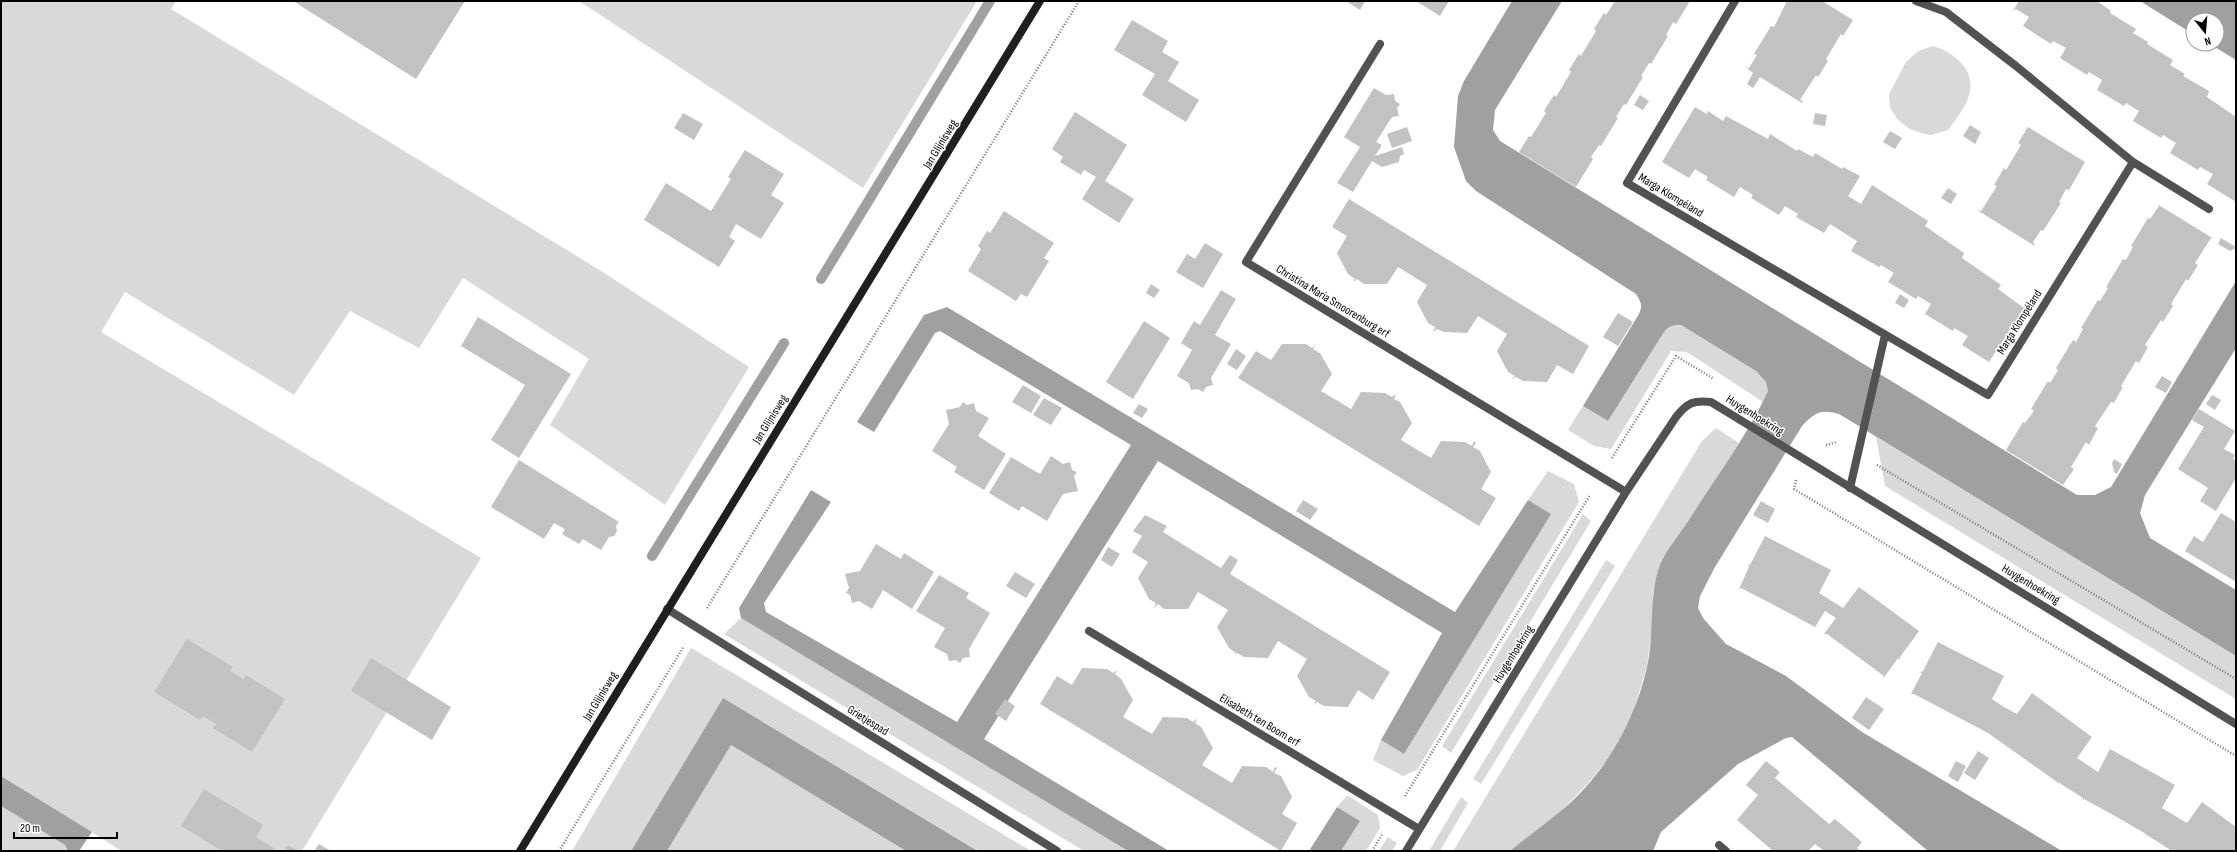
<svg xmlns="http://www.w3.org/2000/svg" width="2237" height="852" viewBox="0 0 2237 852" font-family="'Sofia Sans Condensed',sans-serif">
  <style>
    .green { fill: #d9d9d9 }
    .water { fill: #a0a0a0 }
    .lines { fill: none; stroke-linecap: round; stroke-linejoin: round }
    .stream { stroke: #a0a0a0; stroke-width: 10 }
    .building { fill: #c2c2c2 }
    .path { stroke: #747474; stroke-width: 2.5; stroke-dasharray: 1 2; stroke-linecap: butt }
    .street { stroke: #525252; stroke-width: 8 }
    .secondary { stroke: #1f1f1f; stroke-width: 8 }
    .labels { text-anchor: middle; stroke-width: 3; stroke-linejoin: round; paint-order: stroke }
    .street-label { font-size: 12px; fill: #000; stroke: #fff }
  </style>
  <rect width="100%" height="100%" fill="#fff"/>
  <path class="green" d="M1 1H176L171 9 598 269 749 367 665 505 550 425 589 359 463 278 419 348 350 311 294 395 125 292 101 332 481 558 302 851H122L1 776Z
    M579 1H977L863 188Z
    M1933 46C1956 53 1978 72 1968 98 1964 110 1955 120 1948 130L1931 135 1921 133 1908 128 1897 119 1890 107 1889 94 1906 62 1918 51Z
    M1681 325 1756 371 1766 382 1768 391 1763 402 1687 352 1671 351 1611 449 1594 446 1568 430 1583 406 1608 421 1666 329 1670 326Z
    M1716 428 1739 443 1661 565 1653 593V621L1647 666 1632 716 1611 755 1590 781 1562 810 1510 851H1453L1702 441Z
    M1876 437 2236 656V699L1885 486Z
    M1548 471 1574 484 1579 502 1417 770 1403 776 1373 760 1381 740 1404 754 1550 514 1528 500Z
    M1583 514 1591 521 1451 753 1442 746Z
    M1606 560 1615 566 1481 784 1473 779Z
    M741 618 1128 851H1084L724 634Z
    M691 648 1031 851H979L723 698 631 851H572Z
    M731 745 906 851H667Z
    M1347 795 1378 815 1380 828 1366 851H1341L1360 821 1337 807Z
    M1461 797 1468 803 1440 851H1429Z
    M1 806 65 845 68 851H1Z
    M1388 837 1397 843 1392 851H1379Z"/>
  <path class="water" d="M1512 1H1562L1495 110 1493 130 1500 141 2077 495H2095L2111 487 2236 281V348L2145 495 2140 513 2150 538 2236 590V656L1839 414C1821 409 1815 412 1802 426L1715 567 1700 596 1698 608 1703 618 1726 644 1786 676 1862 732 2062 851H1928L1792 737 1786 738 1738 764 1661 832 1653 851H1510C1527 837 1545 824 1562 810 1605 774 1635 721 1647 667 1655 634 1648 597 1660 565 1666 550 1680 534 1689 520 1716 477 1747 436 1768 391L1766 382 1756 371 1681 325C1673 325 1668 326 1664 332L1608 421 1583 406 1639 314C1643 305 1641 302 1636 294L1476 191 1466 181 1454 147 1458 96 1464 81Z
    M2140 1H2236V60L2210 44H2217V20H2193V34Z
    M947 307 1455 612 1528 500 1551 514 1404 754 1381 740 1442 633 1158 461 984 739 1169 851H1128L741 618 739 608 811 490 831 502 764 603 766 612 957 722 1131 445 940 331 935 333 874 432 857 422 924 315Z
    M723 698 978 851H906L731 745 667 851H631Z
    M1 776 92 832 79 851H68L65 845 1 806Z
    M1337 807 1360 821 1341 851H1309Z"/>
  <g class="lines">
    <path class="stream" d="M821 279 990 1
      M652 556 784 343"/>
  </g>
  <path class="building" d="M293 1H465L416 79Z
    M1346 1H1365L1360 10Z
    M1416 1H1449L1440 16Z
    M1615 1H1690L1676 24 1673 22 1666 35 1668 36 1651 64 1649 63 1641 76 1643 77 1626 105 1624 104 1616 117 1618 118 1601 146 1599 145 1591 157 1593 159 1576 187 1519 152 1529 136 1531 137 1546 113 1544 111 1554 95 1556 97 1571 72 1569 70 1579 54 1581 56 1596 31 1594 29 1604 13 1606 15Z
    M1787 1H1822L1853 20 1843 36 1841 34 1826 59 1828 61 1818 77 1816 75 1800 100 1803 101 1802 103 1760 77 1753 88 1747 84 1753 73 1746 67 1749 68 1757 55 1754 54 1771 26 1774 27Z
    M2019 1H2097L2111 11 2110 13 2136 29 2133 33 2148 42 2147 44 2173 60 2170 65 2185 74 2183 76 2209 91 2207 97 2236 117V202L2207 184 2213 174 2200 167 2198 170 2170 153 2176 143 2163 135 2161 138 2133 121 2139 111 2126 103 2124 106 2097 90 2102 80 2089 72 2087 75 2060 58 2066 48 2053 41 2051 44 2023 26 2029 17 2016 9 2013 11Z
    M1132 20 1168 41 1162 52 1179 62 1168 81 1199 100 1186 122 1142 95 1155 74 1114 50Z
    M1374 88 1386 95 1394 94 1395 101 1400 104 1397 108 1399 116 1392 117 1376 142 1382 145 1375 156 1402 147 1404 154 1400 156 1399 162 1382 167 1372 161 1353 192 1337 183 1360 147 1344 137Z
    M1640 95 1649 101 1643 110 1634 105Z
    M1695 107 1707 114 1708 111 1723 121 1726 116 1768 139 1770 134 1797 151 1798 149 1813 157 1815 153 1842 169 1843 167 1860 176 1848 196 1861 204 1872 185 1928 221 1925 226 1964 253 1962 258 2001 285 1998 289 2024 308 1989 362 1962 345 1968 336 1954 328 1953 331 1925 314 1931 304 1918 296 1916 299 1888 282 1894 273 1881 265 1879 267 1851 251 1857 241 1830 224 1824 233 1796 217 1798 214 1785 206 1779 215 1751 198 1753 195 1740 187 1734 197 1706 180 1708 177 1695 169 1689 178 1662 162Z
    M1075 112 1127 145 1105 181 1134 199 1119 223 1082 199 1096 177 1084 170 1081 175 1060 162 1063 157 1052 149Z
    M683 113 703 124 694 140 674 128Z
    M1815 113 1827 115 1825 126 1813 124Z
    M1970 125 1981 132 1975 144 1963 136Z
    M1407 127 1412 141 1392 148 1387 134Z
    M2028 127 2085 162 2069 190 2066 189 2059 202 2061 203 2043 231 2041 230 2033 242 2035 246 1977 210 1981 211 1997 186 1994 185 2004 168 2006 170 2021 145 2018 143Z
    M1890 131 1902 138 1895 149 1883 142Z
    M745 150 784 174 771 195 784 203 761 239 736 224 729 237 735 241 719 267 644 220 666 183 711 211 731 179 728 177Z
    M1948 188 1957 194 1951 204 1941 198Z
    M1349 199 1589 346 1573 374 1557 365 1547 382 1523 381 1516 377 1512 380 1515 376 1508 372 1497 351 1507 334 1478 316 1467 333 1444 332 1437 329 1433 332 1435 327 1428 323 1417 302 1427 285 1398 267 1387 284H1364L1357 279 1353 283 1355 279 1348 274 1337 253 1347 236 1332 227Z
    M2157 204 2214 239 2211 238 2195 263 2198 265 2188 281 2186 279 2171 304 2173 306 2163 322 2161 320 2145 345 2148 347 2139 363 2136 361 2121 386 2123 387 2114 403 2111 402 2095 426 2098 428 2089 445 2086 442 2071 467 2074 469 2063 485 2006 450 2023 422 2025 423 2034 411 2031 409 2048 381 2050 383 2058 370 2056 368 2073 340 2076 342 2083 329 2081 328 2098 300 2100 301 2108 288 2106 287 2123 259 2126 260 2133 247 2131 246 2148 218 2150 219 2159 206Z
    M1004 211 1054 243 1044 258 1049 261 1027 297 1021 294 1016 301 968 271 981 249 978 246 987 231 990 233Z
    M2221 238 2236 247V248L2230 251 2218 244Z
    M1205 243 1223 254 1203 288 1176 272 1187 254 1195 259Z
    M1151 284 1160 290 1154 298 1146 293Z
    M1221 290 1236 299 1215 335 1231 344 1211 378 1213 385 1206 387 1203 392 1198 389 1191 390 1189 383 1177 376 1192 350 1181 343 1194 321 1200 325Z
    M1900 294 1909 300 1904 308 1895 303Z
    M1618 313 1633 322 1618 346 1603 337Z
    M478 317 571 374 519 458 491 440 525 385 461 346Z
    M1144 321 1170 338 1133 399 1106 382Z
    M1282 344H1306L1312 348 1316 344 1313 349 1320 353 1332 374 1321 391 1351 409 1361 392 1385 393 1392 397 1396 394 1394 399 1400 402 1412 423 1401 440 1431 458 1441 441 1465 442 1472 446 1474 441 1476 443 1473 447 1480 451 1491 472 1481 489 1496 498 1479 526 1238 378 1256 351 1271 360Z
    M1236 349 1246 356 1237 370 1227 364Z
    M2162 376 2172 382 2166 393 2155 387Z
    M1023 385 1041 396 1031 413 1012 402Z
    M2212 395 2221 400 2215 410 2206 404Z
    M1044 398 1062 408 1051 425 1033 415Z
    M963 402 967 405 974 403 976 411 989 418 978 436 1006 454 984 490 954 472 957 467 932 451 949 424 946 410 960 407Z
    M1139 404 1148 409 1142 418 1133 413Z
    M2199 409 2235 431 2224 449 2235 455 2233 459 2236 461V478L2216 511 2200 501 2208 488 2178 469 2204 427 2192 420Z
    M1051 456 1063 464 1070 462 1072 470 1077 472 1074 476 1078 491 1063 494 1047 521 1022 506 1019 511 989 493 1011 457 1040 474Z
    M2114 459 2122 464 2117 474 2114 472 2112 463Z
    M519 460 619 522 616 526 617 531 614 536 609 537 601 550 583 539 579 544 562 534 565 529 554 523 544 539 491 507Z
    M1303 500 1318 509 1310 520 1296 511Z
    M1761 501 1775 509 1768 523 1753 515Z
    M2221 513 2236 522V582L2185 551 2194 536 2203 542Z
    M1145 515 1167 526 1163 532 1221 568 1230 555 1238 560 1230 574 1390 672 1373 700 1358 690 1348 707 1324 706 1317 702 1313 706 1316 701 1309 697 1297 676 1307 659 1278 641 1268 658 1244 657 1237 653 1234 657 1236 653 1229 648 1217 627 1228 610 1198 592 1188 609H1164L1158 604 1154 608 1156 603 1149 599 1138 578 1148 562 1132 552 1142 536 1133 531Z
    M1765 536 1831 570 1819 593 1843 608 1859 587 1919 631 1900 657V660L1898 658 1883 679 1884 676 1827 634H1824L1836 618 1825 611 1815 627 1772 604 1741 588 1739 589 1749 567 1748 564 1750 565Z
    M876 544 901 559 904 553 934 572 912 609 883 590 872 609 859 601 852 603 850 595 846 593 849 588 845 574 860 571Z
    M1108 547 1120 554 1112 567 1101 560Z
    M1015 572 1035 584 1026 598 1006 586Z
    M939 575 969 593 966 598 990 613 969 649 970 657 963 658 960 663 956 660 949 661 947 654 934 647 945 628 916 611Z
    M187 639 233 667 230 671 243 679 246 675 285 699 252 752 213 728 216 724 203 716 200 720 154 692Z
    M1938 642 2004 676 1992 699 2004 707 2017 714 2032 693 2092 737 2077 758 2098 772 2110 749 2175 785 2162 808 2187 823 2202 802 2236 827V851H2169V849L2147 835 2146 836V834L2115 816 2084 799 2083 801V798L2058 782 2057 784V782L1988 733 1914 694H1911L1922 673 1920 672 1923 671Z
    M371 658 451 707 432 740 351 691Z
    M1082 668 1107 669 1113 673 1117 670 1115 674 1121 679 1133 700 1123 717 1152 734 1163 717 1187 718 1193 722 1197 718 1195 723 1201 727 1213 748 1202 765 1232 783 1242 766 1266 767 1273 772 1275 767 1277 768 1274 773 1281 776 1292 797 1282 814 1297 823 1281 851 1040 704 1057 676 1072 685Z
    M1866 697 1884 709 1869 730 1852 718Z
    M1005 699 1015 706 1006 721 995 714Z
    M1978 751 1989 758 1975 780 1964 773Z
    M1766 761 1780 772 1775 778 1829 824 1835 819 1862 842 1857 848 1861 851H1824L1815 844 1808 851H1773L1737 820 1758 795 1746 785Z
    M1956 761 1966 766 1958 782 1948 776Z
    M204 789 263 825 256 837 275 849 274 851H222L181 826Z
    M319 844 331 851H314Z
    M288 845 298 851H284Z"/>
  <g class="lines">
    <path class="path" d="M1826 445 1837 442
      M1612 458 1676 356 1714 379
      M1877 465 2236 679
      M1796 480 1794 489 2236 756
      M707 608 1079 1
      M1405 796 1590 495
      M559 851 684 646
      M1372 851 1383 833"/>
    <path class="street" d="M1735 1 1627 183 1988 395 2133 162
      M1916 1 1946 12 2016 66 2133 162 2209 209
      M1380 44 1246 262 1626 492
      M1850 488 1885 335
      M667 609 1057 851
      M1089 631 1419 829
      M1719 845 1726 851
      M1406 851 1626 492 1676 417C1687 403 1693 400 1711 402L2236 724"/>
    <path class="secondary" d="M520 851 1040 1"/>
  </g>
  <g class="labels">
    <g class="street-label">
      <text transform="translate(940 144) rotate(-59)" y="4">Jan Glijnisweg</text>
      <text transform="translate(1671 195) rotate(31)" y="4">Marga Klompéland</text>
      <text transform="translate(1333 301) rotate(31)" y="4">Christina Maria Smoorenburg erf</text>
      <text transform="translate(2019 322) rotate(-58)" y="4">Marga Klompéland</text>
      <text transform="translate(1755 415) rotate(32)" y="4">Huygenhoekring</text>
      <text transform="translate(770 419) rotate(-58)" y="4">Jan Glijnisweg</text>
      <text transform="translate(2031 584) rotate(31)" y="4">Huygenhoekring</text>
      <text transform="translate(1513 654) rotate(-58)" y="4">Huygenhoekring</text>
      <text transform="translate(600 696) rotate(-59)" y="4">Jan Glijnisweg</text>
      <text transform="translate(868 720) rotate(32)" y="4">Grietjespad</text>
      <text transform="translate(1260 720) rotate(31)" y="4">Elisabeth ten Boom erf</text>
    </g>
  </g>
  <rect width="2237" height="852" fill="none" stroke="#000000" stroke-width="4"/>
  <g transform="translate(2205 32) rotate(163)"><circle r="19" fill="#ffffff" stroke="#999999"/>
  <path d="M0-3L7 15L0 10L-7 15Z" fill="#000000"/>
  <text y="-6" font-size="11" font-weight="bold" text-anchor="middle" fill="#000000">N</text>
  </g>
  <path d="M14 832v6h103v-6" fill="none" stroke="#000000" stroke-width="2"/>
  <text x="20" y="832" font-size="12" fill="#000000" stroke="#ffffff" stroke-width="3" paint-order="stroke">20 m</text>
</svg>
